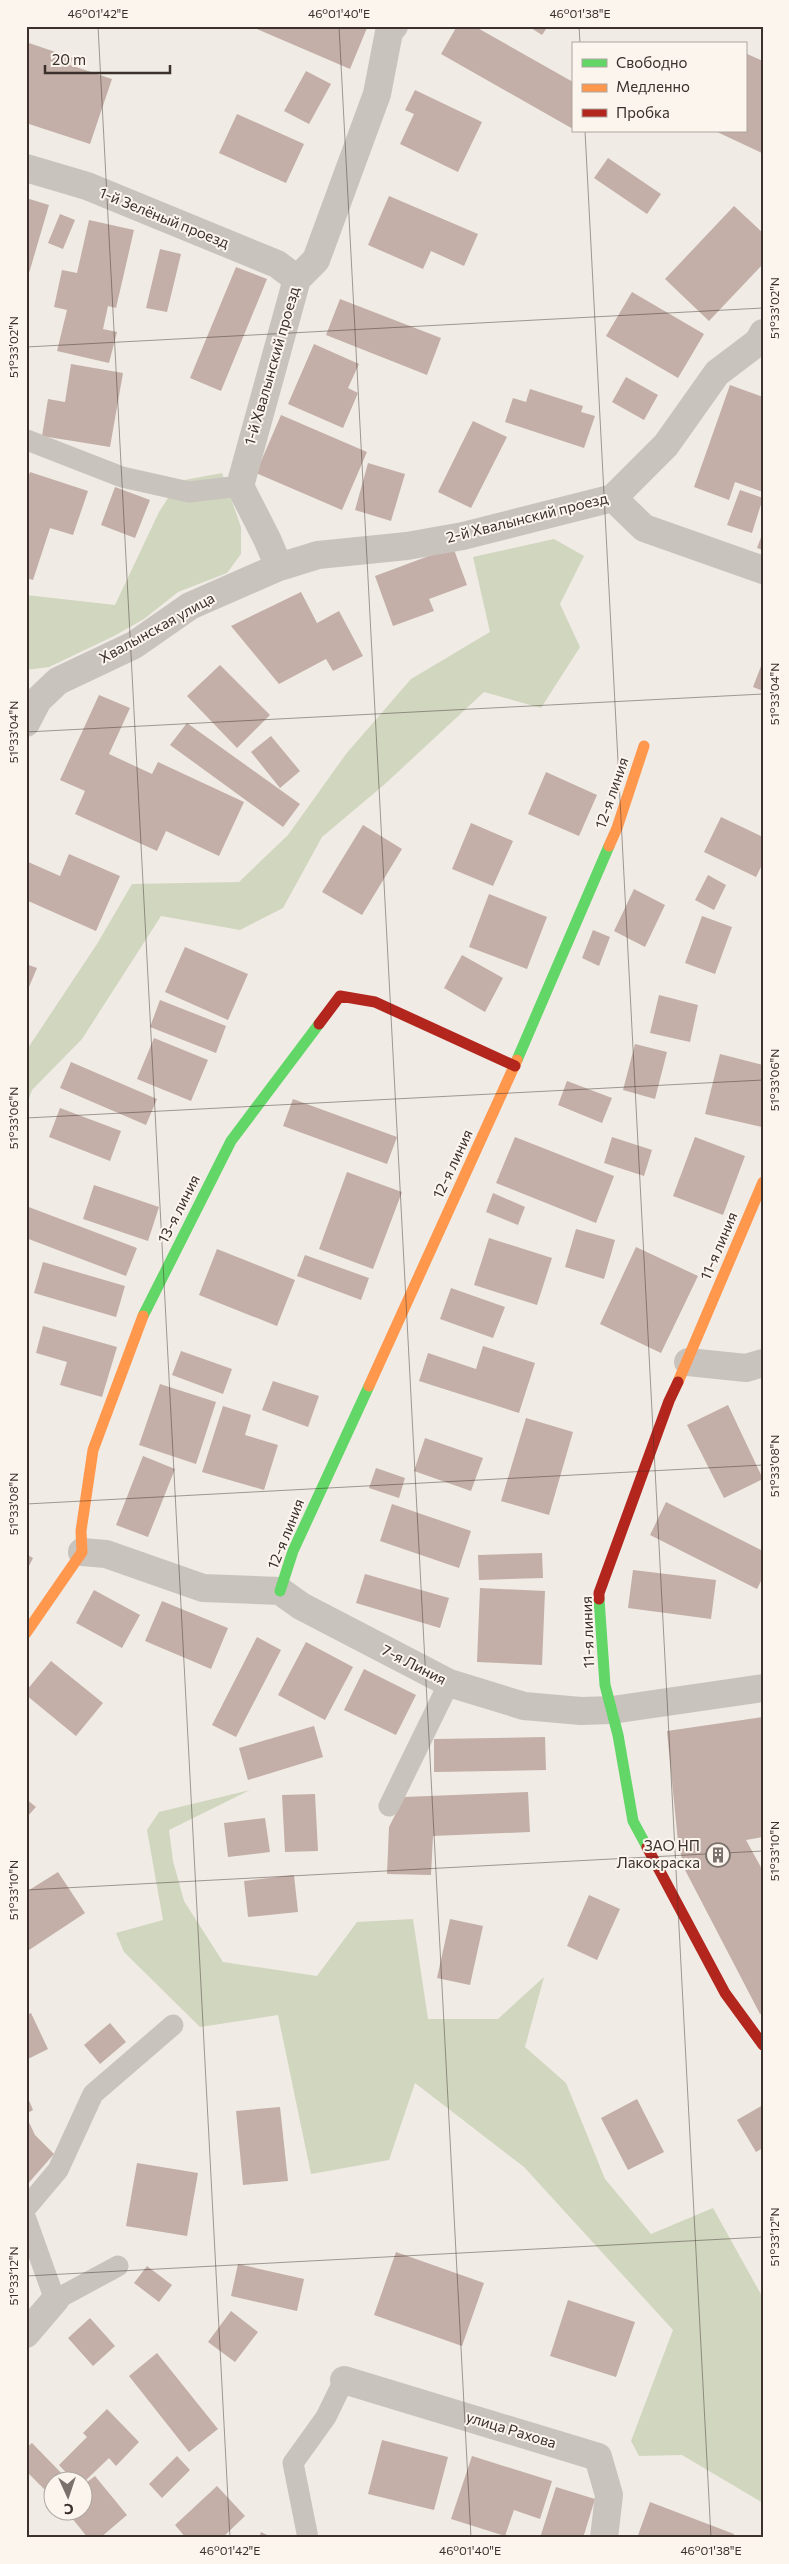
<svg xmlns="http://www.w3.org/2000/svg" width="789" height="2564" viewBox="0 0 789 2564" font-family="Commissioner,sans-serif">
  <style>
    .green { fill: #d1d6bf }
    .building { fill: #c3afa7 }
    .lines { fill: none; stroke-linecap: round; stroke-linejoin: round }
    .lane { stroke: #c9c3be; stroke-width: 21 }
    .street { stroke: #c9c3be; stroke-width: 28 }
    .fast { stroke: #63d668; stroke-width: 11 }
    .slow { stroke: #ff974d; stroke-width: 11 }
    .jam { stroke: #b3261e; stroke-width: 11 }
    .ticks { fill: none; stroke: #3b302b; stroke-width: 1; stroke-opacity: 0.45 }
    .labels { text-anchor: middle; stroke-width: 4; stroke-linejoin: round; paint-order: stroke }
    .street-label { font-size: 15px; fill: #3b302b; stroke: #fbf5ee }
    .poi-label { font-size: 15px; fill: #3b302b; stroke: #fbf5ee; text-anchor: end }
    .neatline { fill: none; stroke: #3b302b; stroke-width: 2 }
    .ticks-label { font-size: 12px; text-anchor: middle; fill: #3b302b }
  </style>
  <rect width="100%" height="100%" fill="#f0ebe5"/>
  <path class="green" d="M222 473 241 527V554L227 573 178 592 144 619 114 636 49 667 26 670V595L115 605 159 512 179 481Z
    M554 539 584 556 560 604 580 647 541 708 484 692 385 784 322 837 283 908 240 930 161 916 82 1039 32 1090 26 1107V1051L97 944 132 884 239 882 288 835 346 754 411 679 490 632 473 557Z
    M250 1790 169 1830 173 1861 184 1901 223 1962 317 1976 357 1922 413 1919 428 2019H498L544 1977 525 2047 566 2083 605 2179 651 2234 713 2208 763 2298V2503L682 2455 639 2456 631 2441 673 2330 524 2167 415 2083 389 2160 311 2174 278 2015 200 2027 124 1952 116 1933 163 1920 147 1830 159 1812Z"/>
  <path class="building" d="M250 26H364L367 28 350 69Z
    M457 26H474L573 82V129L441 54Z
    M528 26H548L542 35Z
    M26 42 73 58 70 65 112 79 90 144 26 123Z
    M745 53 763 61 762 153 715 131H745Z
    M306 71 331 84 309 124 284 111Z
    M415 90 482 122 458 172 400 144 414 114 405 110Z
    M237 114 304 144 286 183 219 153Z
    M608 158 661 194 647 214 594 178Z
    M389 196 478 234 464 266 431 251 423 269 368 245Z
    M26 198 49 205 27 280H26Z
    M734 206 763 233V264L709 321 665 279Z
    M60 214 75 220 63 249 48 243Z
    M89 220 134 230 116 308 108 306 103 329 117 332 109 363 57 351 67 310 54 307 62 270 77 273Z
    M160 249 181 254 167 312 146 308Z
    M236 267 267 279 221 391 190 378Z
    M632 292 704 334 678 378 606 336Z
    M340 299 441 338 427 375 326 335Z
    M314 344 359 364 348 388 358 393 343 428 288 404Z
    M71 364 123 373 110 447 42 436 48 399 65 402Z
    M626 377 658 395 644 420 612 402Z
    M730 385 763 397V492L735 482 729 500 694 487Z
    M530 389 583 406 581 412 595 416 584 448 505 422 513 398 526 402Z
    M281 415 367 452 342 510 256 473Z
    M473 421 507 437 471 508 438 492Z
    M368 463 405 474 391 521 355 510Z
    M30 472 88 491 73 535 50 528 33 580 26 578V482Z
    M115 487 150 500 135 538 101 525Z
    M740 490 763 498 752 533 727 525Z
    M763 532V550L757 548Z
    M453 547 467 585 429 599 434 611 393 626 375 576Z
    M301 592 317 623 339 611 363 656 333 671 326 659 279 684 231 626Z
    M763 661V691L753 687Z
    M220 665 270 715 237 748 187 696Z
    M99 695 130 708 109 754 152 774 158 762 244 802 219 856 166 831 157 851 75 814 85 791 60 780Z
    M187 723 300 804 283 827 170 745Z
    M271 736 300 771 280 788 251 752Z
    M546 772 597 795 579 836 528 814Z
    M721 817 763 837V863L756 877 704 852Z
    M471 823 513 841 493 886 452 869Z
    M363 825 402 849 362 915 322 892Z
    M69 854 120 876 96 931 26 900V861L60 876Z
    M708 875 726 885 714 910 695 900Z
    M634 889 665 905 645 947 614 931Z
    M489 894 547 917 527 969 469 947Z
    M702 916 732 927 715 974 685 963Z
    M593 930 610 937 599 966 582 958Z
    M185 947 248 974 228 1020 165 992Z
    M462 955 503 978 485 1012 444 988Z
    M26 964 37 968 26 994Z
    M659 995 698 1005 690 1042 650 1033Z
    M160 1000 226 1026 216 1053 150 1027Z
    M154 1038 208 1060 191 1101 137 1079Z
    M635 1044 667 1052 655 1099 623 1090Z
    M720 1054 763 1065 762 1127 705 1114Z
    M71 1062 157 1099 146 1125 60 1088Z
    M567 1081 612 1098 602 1123 558 1105Z
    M293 1099 397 1137 387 1164 283 1126Z
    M60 1108 121 1131 110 1161 49 1137Z
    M515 1137 614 1176 596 1223 496 1183Z
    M612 1137 652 1150 644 1176 604 1163Z
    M695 1137 745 1156 723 1215 673 1196Z
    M347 1172 402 1192 373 1269 319 1249Z
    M94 1185 159 1207 148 1241 83 1219Z
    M493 1193 525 1207 518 1225 486 1212Z
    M26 1206 137 1248 126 1276 26 1238Z
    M576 1229 615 1240 604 1279 565 1267Z
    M489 1238 552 1258 537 1305 474 1285Z
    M636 1247 698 1276 661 1353 600 1324Z
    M217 1249 295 1280 277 1326 199 1295Z
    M305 1255 369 1278 361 1300 297 1276Z
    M43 1262 125 1286 116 1317 34 1293Z
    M451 1288 505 1307 493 1338 440 1319Z
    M43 1326 117 1347 102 1397 60 1385 67 1362 36 1353Z
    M483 1346 535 1363 519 1413 419 1381 428 1353 476 1369Z
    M181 1351 232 1369 223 1394 172 1375Z
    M273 1381 319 1396 308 1427 262 1410Z
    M160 1384 216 1402 196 1464 139 1445Z
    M728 1405 763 1479 724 1498 687 1425Z
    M223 1406 251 1415 245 1435 278 1445 264 1490 202 1472Z
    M526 1418 573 1432 549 1515 501 1501Z
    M425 1438 483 1458 471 1491 414 1471Z
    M143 1456 175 1469 148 1537 116 1525Z
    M376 1468 405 1478 399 1498 369 1488Z
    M666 1502 763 1551V1577L757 1589 650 1535Z
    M392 1504 471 1531 459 1568 380 1541Z
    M542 1553 543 1578 479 1580 478 1555Z
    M26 1554 33 1558 26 1572Z
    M633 1570 716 1580 711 1619 628 1608Z
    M365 1574 449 1598 440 1628 356 1603Z
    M480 1588 545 1591 542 1665 477 1662Z
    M94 1590 140 1615 122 1648 76 1623Z
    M162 1601 228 1628 211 1669 145 1641Z
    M257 1637 281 1650 236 1737 212 1725Z
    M306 1642 353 1667 325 1720 278 1695Z
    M51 1661 103 1703 76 1736 26 1695V1691Z
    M364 1669 416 1695 396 1735 344 1710Z
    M763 1717V1837L746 1840 763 1871V2012L760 2014 684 1868 678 1842 667 1731Z
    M314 1726 323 1757 248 1780 239 1748Z
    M545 1737 546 1770 434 1772V1739Z
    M528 1792 530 1832 433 1836 431 1875 387 1874 389 1827 404 1797Z
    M315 1794 318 1851 285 1852 282 1795Z
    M26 1799 36 1807 26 1818Z
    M265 1818 270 1852 228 1857 224 1823Z
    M58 1872 85 1913 26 1952V1892Z
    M294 1875 298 1912 248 1917 244 1881Z
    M589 1895 620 1909 597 1960 567 1946Z
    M450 1919 483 1926 470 1985 437 1978Z
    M31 2013 48 2049 26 2060V2015Z
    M110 2023 126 2042 100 2064 84 2045Z
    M26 2093 33 2110 26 2114Z
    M637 2099 664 2152 628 2170 601 2118Z
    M763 2105V2148L756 2152 737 2120Z
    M280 2107 288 2181 243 2185 236 2111Z
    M26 2116 35 2135 54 2154 26 2186Z
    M137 2163 198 2173 187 2236 126 2226Z
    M396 2252 484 2283 462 2346 374 2315Z
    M238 2264 304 2279 297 2311 231 2296Z
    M147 2266 172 2285 159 2302 134 2283Z
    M568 2300 635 2322 616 2377 550 2356Z
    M231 2311 258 2332 235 2362 208 2342Z
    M90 2318 115 2346 93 2366 68 2338Z
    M157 2353 218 2429 189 2452 129 2376Z
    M107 2409 139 2442 116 2466 109 2458 82 2484V2482H75L59 2465 87 2437 83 2433Z
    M382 2440 448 2457 434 2510 368 2494Z
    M32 2443 68 2480 52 2482 51 2496 26 2471V2448Z
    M177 2456 190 2470 162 2498 149 2484Z
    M472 2456 552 2481 540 2519 514 2510 505 2536 451 2519Z
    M95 2476 127 2515 100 2538H88L67 2512H82V2486Z
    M217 2486 245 2516 222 2538H186L175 2525Z
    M556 2487 595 2499 583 2538H540Z
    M650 2502 734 2534 733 2538H637Z
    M261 2532 273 2538H259Z"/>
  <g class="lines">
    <path class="lane" d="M27 440 122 477 189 492 240 486
      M389 1806 449 1683
      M26 2208 58 2170 93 2094 173 2025
      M26 2219 55 2300 118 2266
      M308 2538 293 2463 326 2417 344 2380"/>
    <path class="street" d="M26 168 87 186 277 264 297 279
      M613 498 644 528 763 570
      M279 567 267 539 240 486 297 279 316 260 377 94 389 32 394 26
      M26 723 38 700 58 681 134 645 190 606 279 567 318 555 407 546 463 536 613 498 666 445 717 373 758 342 763 333
      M688 1362 746 1368 763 1363
      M82 1552 106 1554 203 1588 280 1591 301 1606 449 1683 524 1706 581 1711 612 1710 763 1688
      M26 2334 55 2300
      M344 2380 598 2457 609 2495 604 2538"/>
    <path class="fast" d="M517 1060 609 846
      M143 1316 231 1141 319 1024
      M280 1591 293 1551 369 1386
      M599 1599 605 1685 618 1735 633 1821 647 1847"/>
    <path class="slow" d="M609 846 617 828 644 746
      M678 1382 763 1182
      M369 1386 517 1060
      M26 1633 82 1552 81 1531 93 1450 143 1316"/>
    <path class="jam" d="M319 1024 340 996 375 1002 515 1066
      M599 1599V1593L669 1401 678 1382
      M647 1847 725 1993 763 2045"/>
  </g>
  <path class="ticks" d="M98 26 230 2538M339 26 471 2538M579 26 580 44M585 131 711 2538M26 347 763 308M26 732 763 694M26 1118 763 1080M26 1504 763 1465M26 1890 763 1851M26 2276 763 2237"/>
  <defs>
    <g id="building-ring" transform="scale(1.25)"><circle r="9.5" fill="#fbf5ee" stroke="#7a716c" stroke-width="1.5"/><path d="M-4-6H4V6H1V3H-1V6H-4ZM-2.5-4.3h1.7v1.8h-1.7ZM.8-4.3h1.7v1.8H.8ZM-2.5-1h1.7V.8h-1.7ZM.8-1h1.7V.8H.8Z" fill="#7a716c"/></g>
  </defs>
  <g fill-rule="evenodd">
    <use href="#building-ring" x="718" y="1855"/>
  </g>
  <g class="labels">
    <g class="street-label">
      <text transform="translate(164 218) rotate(22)" y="5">1-й Зелёный проезд</text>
      <text transform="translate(272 366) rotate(-74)" y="5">1-й Хвалынский проезд</text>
      <text transform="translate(527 518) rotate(-14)" y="5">2-й Хвалынский проезд</text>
      <text transform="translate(157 628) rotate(-29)" y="5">Хвалынская улица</text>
      <text transform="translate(612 793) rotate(-71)" y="5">12-я линия</text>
      <text transform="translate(453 1164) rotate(-65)" y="5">12-я линия</text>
      <text transform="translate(179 1209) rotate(-63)" y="5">13-я линия</text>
      <text transform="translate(719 1246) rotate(-67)" y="5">11-я линия</text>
      <text transform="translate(286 1534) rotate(-68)" y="5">12-я линия</text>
      <text transform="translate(588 1632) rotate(-92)" y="5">11-я линия</text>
      <text transform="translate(414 1665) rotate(27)" y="5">7-я Линия</text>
      <text transform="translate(511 2430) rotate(17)" y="5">улица Рахова</text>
    </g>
    <g class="poi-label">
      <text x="700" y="1851">ЗАО НП<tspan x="700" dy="17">Лакокраска</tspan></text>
    </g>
  </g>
  <rect width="789" height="2564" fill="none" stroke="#fbf5ee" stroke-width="55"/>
  <rect x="572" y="42" width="175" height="90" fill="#fbf5ee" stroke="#aea6a0"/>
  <rect x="582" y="59" width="25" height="8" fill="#63d668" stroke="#aea6a0"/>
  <text x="616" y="68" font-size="15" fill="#3b302b">Свободно</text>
  <rect x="582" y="84" width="25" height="8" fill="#ff974d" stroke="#aea6a0"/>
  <text x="616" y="92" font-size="15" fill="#3b302b">Медленно</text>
  <rect x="582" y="109" width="25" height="8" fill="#b3261e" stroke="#aea6a0"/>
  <text x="616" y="118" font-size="15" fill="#3b302b">Пробка</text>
  <g transform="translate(68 2496) rotate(177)"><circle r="24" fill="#fbf5ee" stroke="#aea6a0"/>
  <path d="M0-4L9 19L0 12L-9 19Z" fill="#7a716c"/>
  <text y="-8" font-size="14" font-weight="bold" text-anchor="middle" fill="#3b302b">С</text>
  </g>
  <path d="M45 65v8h125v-8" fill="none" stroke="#3b302b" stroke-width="2.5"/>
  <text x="52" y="65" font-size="15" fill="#3b302b" stroke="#fbf5ee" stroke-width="4" paint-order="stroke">20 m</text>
  <rect x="28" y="28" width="734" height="2508" class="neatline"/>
  <g class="ticks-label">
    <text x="98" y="18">46°01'42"E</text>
    <text x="339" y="18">46°01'40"E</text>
    <text x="580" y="18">46°01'38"E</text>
    <text transform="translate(775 308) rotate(-90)" y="4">51°33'02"N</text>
    <text transform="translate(14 347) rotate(-90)" y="4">51°33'02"N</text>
    <text transform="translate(775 694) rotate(-90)" y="4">51°33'04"N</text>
    <text transform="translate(14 732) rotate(-90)" y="4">51°33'04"N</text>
    <text transform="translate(775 1080) rotate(-90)" y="4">51°33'06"N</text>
    <text transform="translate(14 1118) rotate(-90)" y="4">51°33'06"N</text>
    <text transform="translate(775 1466) rotate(-90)" y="4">51°33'08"N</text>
    <text transform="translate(14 1504) rotate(-90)" y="4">51°33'08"N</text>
    <text transform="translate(775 1851) rotate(-90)" y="4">51°33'10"N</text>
    <text transform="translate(14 1890) rotate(-90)" y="4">51°33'10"N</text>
    <text transform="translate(775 2237) rotate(-90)" y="4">51°33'12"N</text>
    <text transform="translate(14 2276) rotate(-90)" y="4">51°33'12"N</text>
    <text x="230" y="2555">46°01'42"E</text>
    <text x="470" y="2555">46°01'40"E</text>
    <text x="711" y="2555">46°01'38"E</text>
  </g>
</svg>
